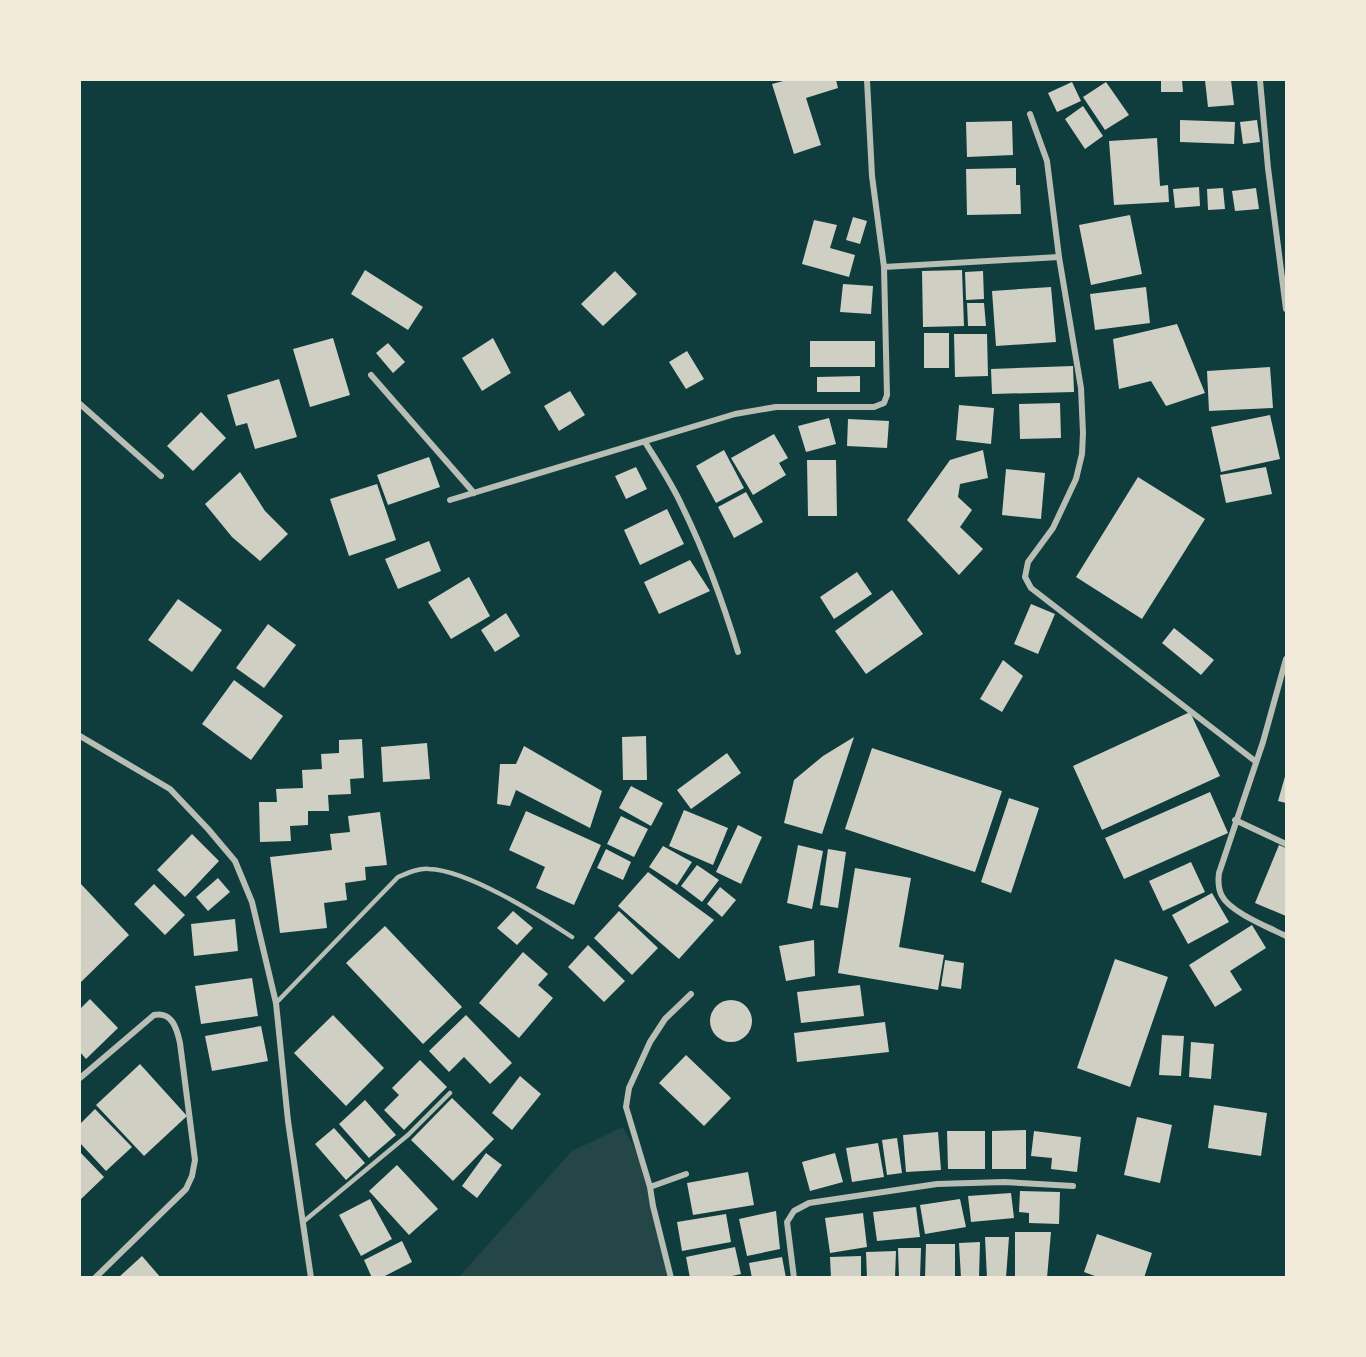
<svg xmlns="http://www.w3.org/2000/svg" width="1366" height="1357" viewBox="0 0 1366 1357" font-family="Barlow,sans-serif">
  <style>
    .green { fill: #244646 }
    .building { fill: #cfcfc3 }
    .lines { fill: none; stroke-linecap: round; stroke-linejoin: round }
    .service { stroke: #b8beb3; stroke-width: 4.5 }
    .minor { stroke: #b8beb3; stroke-width: 6 }
  </style>
  <rect width="100%" height="100%" fill="#0f3d3e"/>
  <path class="green" d="M623 1127 642 1162 669 1277 458 1278 572 1151Z"/>
  <path class="building" d="M787 80H836L838 88 806 98 821 145 794 154 772 84Z
    M1161 80H1182L1183 92H1161Z
    M1205 80H1231L1234 105 1208 107Z
    M1072 82 1081 101 1057 112 1048 93Z
    M1106 82 1129 115 1105 130 1083 97Z
    M1083 106 1103 136 1085 149 1065 119Z
    M1180 120 1235 122 1234 144 1180 142Z
    M1257 120 1260 142 1243 144 1240 122Z
    M1012 121 1013 155 967 157 966 122Z
    M1157 138 1160 186 1168 185 1169 202 1114 205 1109 141Z
    M1016 168V185H1020L1021 214 967 215 966 169Z
    M1199 187 1200 206 1175 208 1173 189Z
    M1223 188 1225 209 1208 210 1207 189Z
    M1256 188 1259 209 1235 211 1232 191Z
    M1130 215 1142 274 1091 285 1079 225Z
    M853 217 867 221 860 244 846 240Z
    M814 220 837 225 830 248 855 255 849 277 802 264Z
    M365 270 423 307 408 330 351 294Z
    M962 270 964 326 923 327 922 271Z
    M615 271 637 294 603 326 581 304Z
    M983 271 984 299 966 300 965 272Z
    M843 284 873 286 871 314 840 312Z
    M1051 287 1056 342 996 346 992 291Z
    M1146 287 1150 323 1095 330 1090 294Z
    M967 303H984L986 326H968Z
    M1177 324 1205 393 1166 406 1151 381 1119 389 1113 339Z
    M924 333H949V368H924Z
    M954 334H987L988 376 955 377Z
    M333 338 350 395 310 407 293 349Z
    M493 338 511 373 482 391 462 358Z
    M810 341H875V367H810Z
    M388 343 405 362 393 373 376 353Z
    M687 351 704 379 686 389 669 362Z
    M1073 366 1074 392 992 394 991 369Z
    M1270 367 1273 408 1209 411 1207 371Z
    M860 376V392H817V377Z
    M279 379 297 437 255 449 247 423 236 426 227 395Z
    M570 391 585 415 559 431 544 406Z
    M1060 403 1061 438 1020 439 1019 404Z
    M959 405 994 408 991 444 956 440Z
    M201 412 226 438 193 471 167 446Z
    M1270 415 1280 459 1221 472 1211 427Z
    M829 418 836 444 806 452 798 426Z
    M848 419 889 421 887 448 847 446Z
    M774 434 788 458 779 463 786 475 753 495 731 458Z
    M724 450 744 488 716 503 696 466Z
    M983 450 988 478 960 484 958 497 972 510 960 527 983 549 959 575 907 520 950 460Z
    M429 457 440 487 388 505 377 475Z
    M807 460H836L837 516H808Z
    M636 467 647 489 626 499 615 476Z
    M1266 467 1272 494 1226 503 1220 475Z
    M1006 469 1045 473 1041 519 1002 515Z
    M240 472 265 511 288 534 260 561 232 537 205 504Z
    M1138 477 1205 519 1142 619 1076 577Z
    M377 484 396 540 349 556 330 499Z
    M746 492 763 522 734 538 718 507Z
    M667 509 684 544 640 565 624 530Z
    M429 541 441 571 398 589 385 559Z
    M690 560 710 591 659 614 644 582Z
    M857 572 872 594 834 619 820 597Z
    M469 577 490 616 451 639 428 602Z
    M892 590 923 634 866 674 835 631Z
    M178 599 222 630 192 672 148 640Z
    M1031 604 1055 614 1038 654 1014 644Z
    M506 613 520 636 495 652 481 630Z
    M268 624 296 645 264 688 236 668Z
    M1174 628 1214 660 1201 675 1162 643Z
    M1003 660 1023 676 1002 712 980 699Z
    M234 680 283 716 251 760 202 724Z
    M1190 712 1220 776 1102 830 1073 766Z
    M646 736 647 780H623L622 737Z
    M854 737 822 834 784 823 794 780 823 756Z
    M362 739 364 778 350 779 351 794 328 795 329 811H308V825L290 826 291 841 260 842 259 802H277L276 789 303 788 302 770 322 769 321 754 339 753V740Z
    M427 743 430 779 383 782 381 747Z
    M524 746 602 791 590 828 516 790 510 806 497 804 500 764H516Z
    M872 748 1002 791 975 872 845 829Z
    M727 753 741 773 691 809 677 790Z
    M1286 773V803L1278 801Z
    M631 786 663 803 651 826 619 808Z
    M1210 792 1228 833 1124 879 1105 838Z
    M1009 798 1039 808 1011 893 981 882Z
    M684 810 728 828 713 865 669 846Z
    M526 811 601 845 574 905 536 888 545 867 509 850Z
    M380 812 387 865 365 867 366 880 345 883 347 900 324 903 327 928 280 933 270 857 332 850 330 834 350 832 348 816Z
    M621 816 648 829 634 857 607 844Z
    M738 825 762 837 741 884 716 872Z
    M192 834 219 861 185 897 157 870Z
    M798 845 823 851 812 909 787 903Z
    M1279 845 1286 848V916L1255 903Z
    M663 846 692 862 677 885 649 867Z
    M606 849 631 862 623 880 597 868Z
    M828 849 846 852 838 908 820 905Z
    M1191 862 1205 892 1163 911 1149 881Z
    M697 865 719 880 702 902 681 886Z
    M855 868 911 878 899 947 944 955 938 990 838 973Z
    M648 872 714 920 679 959 618 906Z
    M218 878 230 892 208 911 196 897Z
    M80 883 129 935 80 983Z
    M154 884 185 915 165 935 134 904Z
    M720 887 736 900 722 917 707 904Z
    M1212 893 1229 922 1188 944 1172 915Z
    M513 911 533 928 517 945 497 928Z
    M619 911 658 948 632 975 594 938Z
    M235 919 238 951 194 956 191 924Z
    M1252 925 1266 948 1230 971 1242 990 1215 1007 1189 965Z
    M385 926 462 1007 423 1044 346 963Z
    M814 940 815 976 786 981 779 946Z
    M588 945 625 981 604 1002 568 967Z
    M523 952 548 974 538 985 553 998 519 1038 479 1003Z
    M1115 959 1168 977 1130 1087 1077 1068Z
    M945 960 964 963 961 989 941 986Z
    M252 978 258 1016 201 1024 195 986Z
    M860 985 864 1016 801 1023 797 992Z
    M90 999 118 1028 86 1059 80 1052V1009Z
    M710 1021a21 21 0 1 1 42 0a21 21 0 1 1-42 0Z
    M333 1015 384 1068 346 1106 294 1053Z
    M466 1015 512 1063 490 1084 464 1057 449 1072 429 1051Z
    M885 1022 889 1052 797 1062 794 1033Z
    M261 1026 268 1061 212 1071 205 1036Z
    M1162 1035 1184 1036 1181 1076 1159 1075Z
    M1191 1042 1214 1044 1211 1079 1189 1077Z
    M686 1055 731 1098 704 1126 659 1083Z
    M420 1060 447 1087 404 1130 384 1110 399 1095 392 1088Z
    M140 1064 187 1116 144 1156 96 1105Z
    M520 1076 541 1094 512 1130 492 1113Z
    M452 1098 494 1139 453 1181 411 1140Z
    M365 1100 396 1135 369 1158 339 1124Z
    M1214 1105 1267 1113 1261 1156 1208 1148Z
    M95 1109 132 1147 106 1171 80 1143V1124Z
    M1137 1117 1172 1125 1160 1183 1124 1175Z
    M334 1128 365 1163 346 1180 315 1144Z
    M1026 1130V1169H992V1131Z
    M947 1131H985V1169H948Z
    M1034 1131 1081 1137 1077 1172 1051 1169 1052 1158 1031 1156Z
    M938 1132 941 1170 906 1172 903 1135Z
    M897 1138 902 1173 887 1175 882 1140Z
    M878 1143 884 1177 852 1182 846 1148Z
    M80 1152 104 1177 80 1200Z
    M486 1153 502 1165 477 1198 462 1186Z
    M835 1153 843 1182 810 1191 802 1162Z
    M397 1165 438 1209 409 1235 369 1191Z
    M748 1172 754 1205 693 1215 687 1183Z
    M1020 1191 1060 1192 1059 1224 1029 1223V1213L1019 1212Z
    M1011 1193 1014 1218 971 1222 968 1196Z
    M370 1199 392 1239 361 1256 339 1215Z
    M960 1199 966 1227 925 1234 920 1205Z
    M916 1207 920 1237 877 1241 873 1212Z
    M776 1211 780 1249 747 1256 739 1219Z
    M863 1213 867 1247 830 1253 825 1218Z
    M726 1214 731 1242 682 1251 677 1222Z
    M1015 1232H1051L1047 1278H1015Z
    M1097 1234 1152 1253 1144 1278H1100L1084 1272Z
    M985 1237H1009L1006 1278H987Z
    M402 1241 412 1262 381 1278H372L364 1260Z
    M980 1242 979 1278H961L959 1243Z
    M926 1244H955V1278H925Z
    M735 1247 741 1274 723 1278H690L686 1257Z
    M898 1248H921L920 1278H899Z
    M896 1251 895 1278H867L866 1252Z
    M142 1256 161 1278H118Z
    M861 1256V1278H831L830 1257Z
    M782 1257 786 1278H752L749 1263Z"/>
  <g class="lines">
    <path class="service" d="M276 1003 398 877C408 873 418 868 429 869 467 870 539 915 572 937
      M303 1222 408 1135 450 1093"/>
    <path class="minor" d="M1260 80 1268 168 1286 309
      M1030 114 1047 161 1059 257 1081 388 1083 433 1082 454 1076 479 1053 528 1028 562 1025 577 1031 588 1255 761
      M884 267 1059 257
      M371 375 474 493
      M80 404 161 476
      M645 442C658 463 672 484 682 506 705 553 723 602 738 652
      M450 500 735 414 776 407H874L884 403 887 395 884 267 872 176 867 80
      M1286 659 1263 742 1219 873C1218 881 1218 889 1222 896 1230 912 1270 928 1286 936
      M80 736 170 789 208 829 235 861 252 902 276 1003 288 1121 311 1278
      M1235 820 1286 844
      M80 1078 154 1015C172 1011 177 1029 180 1043L195 1160 192 1176 186 1189 95 1278
      M650 1187 626 1107 629 1088 650 1042 665 1019 691 994
      M671 1278 653 1206 650 1187 686 1174
      M794 1278 787 1222 794 1211 809 1203 937 1184 1004 1182 1073 1186"/>
  </g>
  <rect width="1366" height="1357" fill="none" stroke="#f1e9da" stroke-width="162"/>
</svg>
